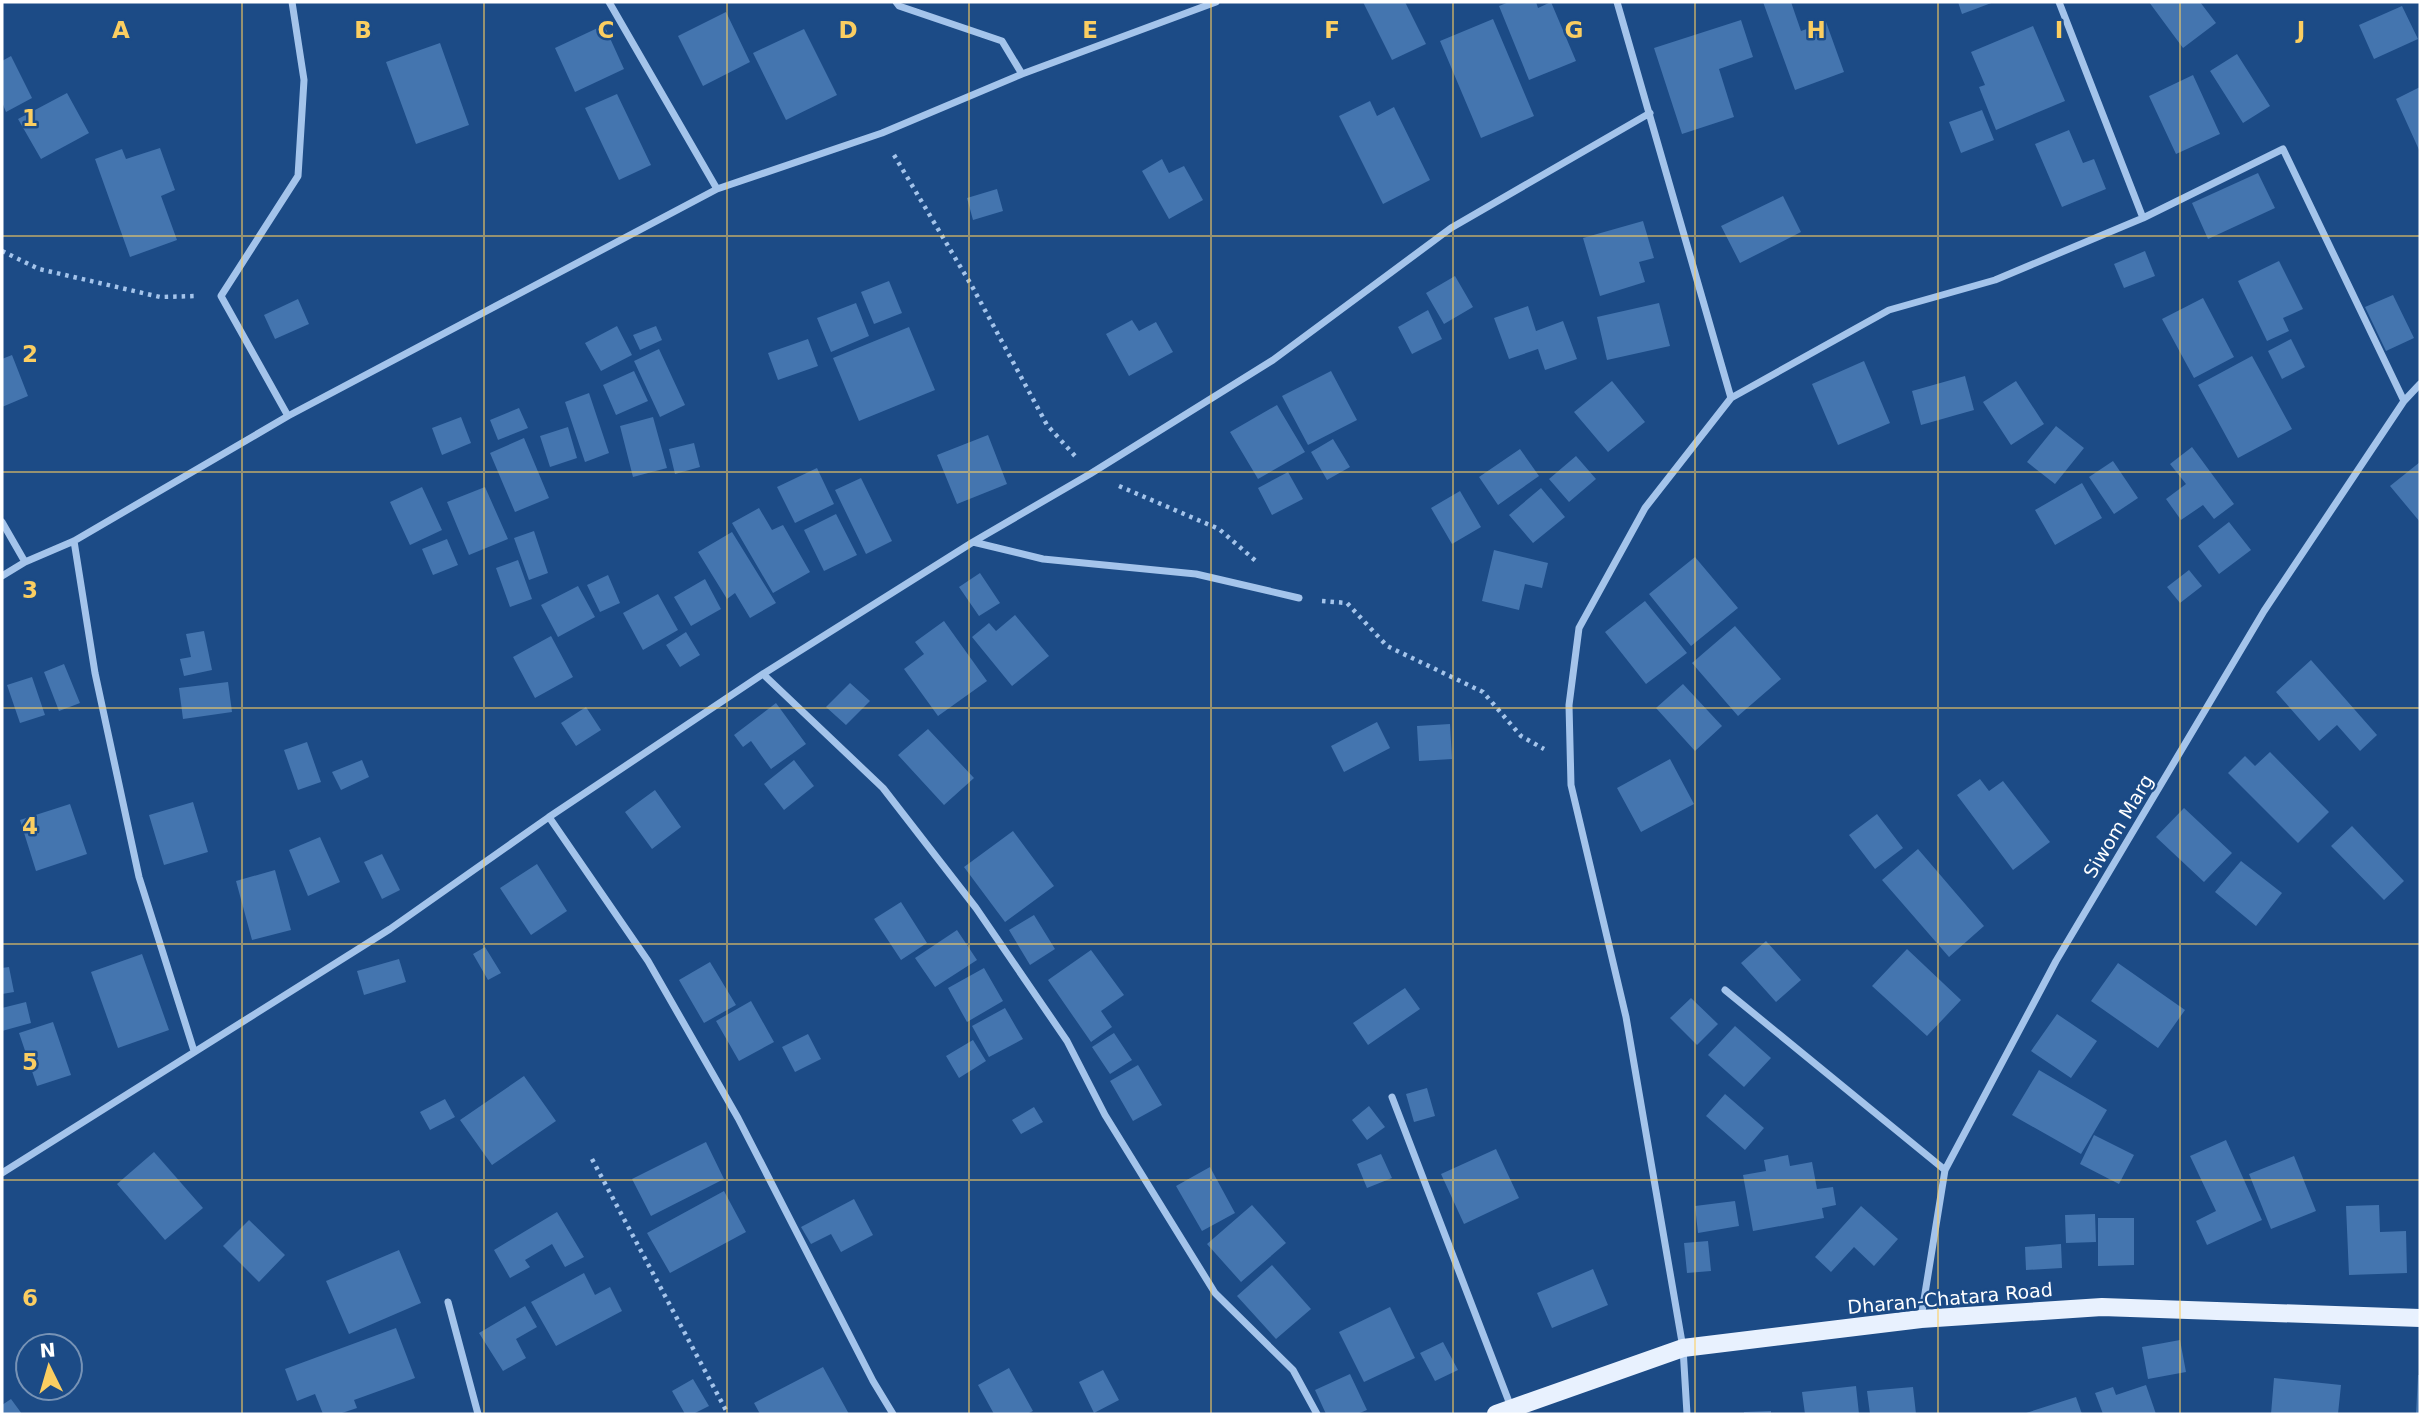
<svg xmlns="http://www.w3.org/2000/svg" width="2422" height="1416" viewBox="0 0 2422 1416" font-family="'DejaVu Sans',sans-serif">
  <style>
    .building { fill: #4475af }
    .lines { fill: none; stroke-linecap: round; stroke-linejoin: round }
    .path { stroke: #a4c4eb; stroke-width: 4.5; stroke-dasharray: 3.5 5; stroke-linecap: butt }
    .minor { stroke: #a4c4eb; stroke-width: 7 }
    .primary { stroke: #e8f1fe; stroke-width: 18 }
    .grid { fill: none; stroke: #fbce61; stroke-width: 2; stroke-opacity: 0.55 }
    .labels { text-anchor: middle; stroke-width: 5; stroke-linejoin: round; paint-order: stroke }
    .street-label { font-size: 19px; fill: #fff; stroke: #1c4b86 }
    .grid-label { font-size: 23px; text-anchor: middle; font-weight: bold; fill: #fbce61; stroke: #1c4b86; stroke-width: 5; stroke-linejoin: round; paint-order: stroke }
  </style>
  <rect width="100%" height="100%" fill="#1c4b86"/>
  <path class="building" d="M1363 2H1405L1426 44 1392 60Z
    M1509 2H1536L1538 8 1551 2 1576 61 1529 80 1499 6Z
    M1763 2H1791L1801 31 1826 22 1844 72 1795 90Z
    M1958 2H1994L1962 14Z
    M2149 2H2200L2216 23 2183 48Z
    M2402 6 2418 39 2374 59 2359 25Z
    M726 12 750 62 703 86 678 36Z
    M1493 19 1534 116 1481 138 1440 41Z
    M1741 20 1753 57 1719 69 1734 117 1682 134 1654 48Z
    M604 25 624 69 575 92 555 48Z
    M2033 26 2065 101 1996 130 1979 87 1985 85 1971 52Z
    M804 29 837 95 786 120 753 53Z
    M440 43 469 125 416 144 386 62Z
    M2237 54 2270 106 2243 123 2210 71Z
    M11 56 32 98 6 112 2 102V61Z
    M2193 75 2220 134 2176 154 2149 96Z
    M2420 87V152L2396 99Z
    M67 93 89 133 41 159 18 119Z
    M617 94 651 165 619 180 585 108Z
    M1370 101 1377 116 1394 107 1430 180 1383 204 1339 116Z
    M1982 110 1994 140 1961 153 1949 122Z
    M2069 130 2083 163 2094 159 2106 189 2062 207 2035 144Z
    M160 148 175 190 161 196 177 240 130 257 95 159 122 149 126 159Z
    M1162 159 1169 173 1184 166 1203 200 1169 219 1142 171Z
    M2258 173 2275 208 2208 239 2192 203Z
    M997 189 1003 211 973 220 967 198Z
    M1783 196 1801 232 1740 263 1721 226Z
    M1643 221 1654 258 1639 262 1645 282 1600 296 1583 238Z
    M2145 251 2155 276 2124 288 2114 264Z
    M2279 261 2303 309 2283 318 2289 331 2267 341 2238 281Z
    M1455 276 1473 307 1444 324 1426 293Z
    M889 281 902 313 874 324 861 292Z
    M2393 295 2414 338 2386 351 2365 307Z
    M2203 298 2234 357 2194 378 2162 319Z
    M298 299 309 324 275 339 264 315Z
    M856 303 869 336 831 352 817 318Z
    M1659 303 1670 346 1607 360 1597 317Z
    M1528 306 1536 331 1563 321 1577 359 1545 370 1538 349 1509 359 1494 318Z
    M1428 310 1442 339 1412 354 1398 327Z
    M1132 320 1139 331 1156 322 1173 352 1129 376 1106 334Z
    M617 326 632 355 601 371 585 343Z
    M656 326 662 340 640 350 633 335Z
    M909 327 935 390 859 421 833 358Z
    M808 339 818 366 778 380 768 353Z
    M2291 339 2305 367 2282 379 2268 351Z
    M659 349 685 405 660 417 634 361Z
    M12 355 28 396 2 407V359Z
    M2252 356 2292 429 2238 458 2198 385Z
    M1864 361 1890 423 1838 445 1812 384Z
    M634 371 648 401 616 415 603 385Z
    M1331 371 1357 420 1308 445 1282 396Z
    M1965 376 1974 410 1921 425 1912 391Z
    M1612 381 1645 422 1608 452 1574 412Z
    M2016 381 2044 424 2011 445 1983 402Z
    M589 393 609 453 585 462 565 402Z
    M1277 405 1305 452 1258 479 1230 432Z
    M519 408 528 428 498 440 490 420Z
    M461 417 471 443 442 455 432 428Z
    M653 417 667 468 633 477 620 426Z
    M2056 426 2084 448 2055 484 2027 462Z
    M568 427 577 458 550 467 540 436Z
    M988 435 1007 484 957 504 937 455Z
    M524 438 549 498 515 512 490 453Z
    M1333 439 1350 467 1327 480 1311 452Z
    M694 443 700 467 675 474 669 449Z
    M2192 447 2234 504 2214 519 2203 505 2181 520 2166 499 2186 484 2170 464Z
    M1520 449 1539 476 1498 505 1479 477Z
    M1576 456 1596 479 1569 502 1549 479Z
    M2113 461 2138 498 2114 514 2089 477Z
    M2420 462V522L2390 486Z
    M817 468 834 504 795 523 777 487Z
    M1288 472 1303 499 1272 515 1258 488Z
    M861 478 892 541 866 554 835 490Z
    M2082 483 2102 518 2055 545 2035 510Z
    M422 487 442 530 410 545 390 502Z
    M485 487 508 539 469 555 447 502Z
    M1541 488 1565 517 1533 543 1509 515Z
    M1460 491 1481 527 1452 544 1431 508Z
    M759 508 772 530 783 525 810 572 773 593 732 523Z
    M836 514 857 555 824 571 804 530Z
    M2229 522 2251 550 2219 574 2198 546Z
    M534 531 548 573 529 580 514 538Z
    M732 532 776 603 750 618 735 593 727 599 698 552Z
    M447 539 458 565 433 575 422 549Z
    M1494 550 1548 563 1542 588 1525 584 1519 610 1482 601Z
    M1695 557 1738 608 1691 646 1649 594Z
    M518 560 532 599 510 607 496 568Z
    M2189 570 2202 586 2180 603 2167 587Z
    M980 573 1000 603 979 616 959 587Z
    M608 575 620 603 600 612 587 585Z
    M705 579 721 609 691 626 674 597Z
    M578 586 595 617 558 637 541 605Z
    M658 594 678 630 643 650 623 613Z
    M1645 601 1687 653 1646 684 1605 632Z
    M1015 615 1049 656 1012 686 972 637 989 623 996 631Z
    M944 621 987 681 938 716 904 669 924 654 915 642Z
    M1735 626 1781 679 1738 716 1692 663Z
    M204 631 212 670 184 676 180 659 191 657 186 634Z
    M686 632 700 655 680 667 666 645Z
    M551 636 573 677 535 698 513 657Z
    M2311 660 2377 735 2360 751 2337 725 2319 741 2276 692Z
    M64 664 80 703 59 711 44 672Z
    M32 677 45 715 20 723 7 685Z
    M228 682 232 712 183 719 179 688Z
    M850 683 870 701 846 725 826 707Z
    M1683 684 1722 726 1695 751 1656 708Z
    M776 703 806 744 771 769 751 741 743 747 734 735Z
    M586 707 601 730 576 746 561 723Z
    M1377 722 1390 748 1344 772 1331 746Z
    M1450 724 1452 759 1419 761 1417 726Z
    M928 729 974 778 944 805 898 755Z
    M307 742 321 782 298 790 284 750Z
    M2270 752 2329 812 2298 843 2228 773 2245 756 2255 766Z
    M1670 759 1694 804 1641 832 1617 788Z
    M362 760 369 777 341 790 332 772Z
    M794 760 814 786 784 810 764 784Z
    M1980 779 1989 791 2003 781 2050 842 2013 870 1957 795Z
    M655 790 681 827 652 849 625 812Z
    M193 802 208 852 164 865 149 815Z
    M70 804 87 854 36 871 20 820Z
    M2184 808 2232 853 2204 882 2156 837Z
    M1877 814 1903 848 1875 869 1849 835Z
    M2352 826 2404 881 2384 900 2331 846Z
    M1013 831 1054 886 1005 922 964 867Z
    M320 837 340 882 308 896 289 850Z
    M1918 849 1984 926 1949 957 1882 880Z
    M382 854 400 890 382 899 364 862Z
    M2241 861 2282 893 2256 926 2215 892Z
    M537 864 567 911 531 935 500 888Z
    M275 870 291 930 252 940 236 881Z
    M901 902 927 943 901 960 874 919Z
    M1034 915 1055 949 1030 965 1009 930Z
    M957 930 977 960 935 987 915 958Z
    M1766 941 1801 980 1776 1002 1741 963Z
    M485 947 501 973 488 980 473 954Z
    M1907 949 1961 1000 1927 1036 1872 986Z
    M1091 950 1124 995 1101 1011 1112 1027 1091 1042 1048 980Z
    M142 954 169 1030 118 1048 91 972Z
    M399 959 406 982 364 995 357 971Z
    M710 962 736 1005 704 1023 679 980Z
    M2118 963 2185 1010 2158 1048 2091 1001Z
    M9 967 14 992 2 994V968Z
    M984 968 1003 1001 967 1022 948 988Z
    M1405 988 1420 1009 1368 1045 1353 1023Z
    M1691 998 1718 1024 1697 1045 1670 1018Z
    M751 1001 774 1042 739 1061 716 1021Z
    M26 1002 31 1023 2 1031V1008Z
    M1005 1008 1023 1039 989 1057 972 1026Z
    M2057 1014 2097 1041 2071 1078 2031 1051Z
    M53 1022 71 1075 37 1086 19 1033Z
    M1735 1026 1771 1058 1744 1087 1708 1055Z
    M1114 1033 1132 1060 1110 1074 1092 1047Z
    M808 1034 821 1059 795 1072 782 1047Z
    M973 1040 986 1061 959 1078 946 1056Z
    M1138 1065 1162 1105 1133 1121 1110 1081Z
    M2039 1070 2107 1110 2081 1154 2012 1115Z
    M524 1076 556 1121 492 1165 460 1120Z
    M1427 1088 1435 1116 1414 1122 1406 1094Z
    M1725 1094 1764 1128 1745 1150 1706 1116Z
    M445 1099 455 1117 430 1130 420 1112Z
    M1369 1106 1385 1127 1367 1140 1352 1120Z
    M1034 1107 1043 1122 1021 1134 1012 1120Z
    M2094 1135 2134 1155 2119 1184 2080 1164Z
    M2226 1140 2262 1220 2207 1245 2196 1221 2216 1211 2190 1156Z
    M706 1142 724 1179 651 1216 632 1179Z
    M1496 1149 1519 1198 1464 1224 1441 1174Z
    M154 1152 203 1208 165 1240 117 1184Z
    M1381 1154 1392 1178 1367 1188 1357 1164Z
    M1788 1155 1790 1166 1812 1162 1817 1189 1833 1187 1836 1205 1822 1208 1824 1218 1753 1231 1743 1175 1766 1171 1764 1160Z
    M2294 1156 2316 1211 2271 1229 2249 1174Z
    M1210 1167 1235 1213 1202 1231 1176 1186Z
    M724 1191 746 1232 670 1273 647 1233Z
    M854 1199 873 1235 841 1252 831 1234 811 1244 801 1227Z
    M1735 1201 1739 1226 1698 1233 1695 1206Z
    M1252 1205 1286 1243 1241 1282 1207 1244Z
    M2379 1205 2380 1232 2406 1231 2407 1273 2349 1275 2346 1206Z
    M1861 1206 1898 1239 1874 1266 1854 1247 1831 1272 1815 1257Z
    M557 1212 584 1257 565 1267 552 1244 525 1260 530 1267 510 1278 494 1250Z
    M2095 1214 2096 1242 2066 1243 2065 1215Z
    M2098 1218H2134V1265L2098 1266Z
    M249 1220 285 1255 259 1282 223 1246Z
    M1708 1241 1711 1271 1687 1273 1684 1243Z
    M2061 1244 2062 1268 2026 1270 2025 1247Z
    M399 1250 421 1303 349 1334 326 1281Z
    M1272 1265 1311 1309 1276 1339 1237 1296Z
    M1593 1269 1608 1305 1552 1328 1537 1293Z
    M584 1273 595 1295 610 1287 622 1311 556 1346 531 1302Z
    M525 1306 537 1327 516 1339 526 1358 503 1371 479 1333Z
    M1390 1307 1415 1358 1364 1382 1339 1332Z
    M396 1328 415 1378 354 1400 357 1408 339 1414H323L315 1394 297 1401 285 1369Z
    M2180 1340 2186 1372 2148 1379 2142 1347Z
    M1443 1342 1458 1370 1435 1381 1420 1353Z
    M823 1367 849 1414H760L754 1403Z
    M1009 1368 1033 1411 1027 1414H994L978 1385Z
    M1103 1370 1119 1400 1094 1413 1079 1382Z
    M1350 1374 1367 1410 1357 1414H1326L1315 1390Z
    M2418 1375H2420V1414H2416Z
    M2274 1378 2341 1385 2338 1414H2271Z
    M693 1379 709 1406 693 1414H685L672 1391Z
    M2146 1385 2156 1414H2103L2095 1393 2113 1387 2116 1395Z
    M1856 1386 1859 1414H1805L1802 1392Z
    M1913 1387 1916 1414H1870L1867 1391Z
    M2076 1397 2082 1414H2023Z
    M11 1399 22 1414H2V1405Z
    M1771 1411V1414H1744V1412Z"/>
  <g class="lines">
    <path class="path" d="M894 155 973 288 1047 425 1075 456
      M2 251 39 269 160 297 197 296
      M1119 486 1219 529 1257 562
      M1322 601 1347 603 1387 646 1483 692 1521 736 1544 749
      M592 1159 728 1414"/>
    <path class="minor" d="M609 2 717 189
      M896 2 899 6 1002 41 1022 74
      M1617 2 1731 398 1645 508 1579 628 1569 705 1571 785 1626 1017 1683 1348 1687 1414
      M2059 2 2143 218
      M1731 398 1889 310 1995 280 2143 218 2283 149 2404 401
      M288 416 221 296 298 176 304 80 292 2
      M2 522 25 562
      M74 541 95 673 139 877 194 1051
      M973 542 1043 559 1196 574 1299 598
      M2 576 25 562 74 541 288 416 717 189 882 133 1022 74 1216 2
      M763 674 883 788 976 908 1067 1041 1105 1115 1215 1293 1293 1370 1317 1414
      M549 817 648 961 738 1118 873 1381 893 1414
      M1725 990 1945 1170
      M1392 1097 1511 1407
      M2 1173 390 929 549 817 763 674 973 542 1090 474 1273 360 1451 228 1650 113
      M448 1302 478 1414
      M1921 1318 1945 1170 2056 961 2264 611 2404 401 2420 384"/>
    <path class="primary" d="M1496 1414 1683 1348 1921 1319 2102 1307 2420 1318"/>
  </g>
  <path class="grid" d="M242 2V1414M484 2V1414M727 2V1414M969 2V1414M1211 2V1414M1453 2V1414M1695 2V1414M1938 2V1414M2180 2V1414M2 236H2420M2 472H2420M2 708H2420M2 944H2420M2 1180H2420"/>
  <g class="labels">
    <g class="street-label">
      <text transform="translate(2118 826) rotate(-59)" y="7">Siwom Marg</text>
      <text transform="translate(1950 1298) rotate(-5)" y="7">Dharan-Chatara Road</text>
    </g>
  </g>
  <g class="grid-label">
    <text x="121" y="38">A</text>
    <text x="363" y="38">B</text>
    <text x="606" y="38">C</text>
    <text x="848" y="38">D</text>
    <text x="1090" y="38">E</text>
    <text x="1332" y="38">F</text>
    <text x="1574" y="38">G</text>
    <text x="1816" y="38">H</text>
    <text x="2059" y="38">I</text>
    <text x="2301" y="38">J</text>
    <text x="30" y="126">1</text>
    <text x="30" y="362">2</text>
    <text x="30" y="598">3</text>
    <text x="30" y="834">4</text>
    <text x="30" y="1070">5</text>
    <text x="30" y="1306">6</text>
  </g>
  <rect width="2422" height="1416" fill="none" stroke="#ffffff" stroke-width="7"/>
  <g transform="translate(49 1367) rotate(355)"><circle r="33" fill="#1c4b86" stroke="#7793b6" stroke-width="2"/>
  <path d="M0-5L12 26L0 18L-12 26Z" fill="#fbce61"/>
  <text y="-10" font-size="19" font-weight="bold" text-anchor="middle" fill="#ffffff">N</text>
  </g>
</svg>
